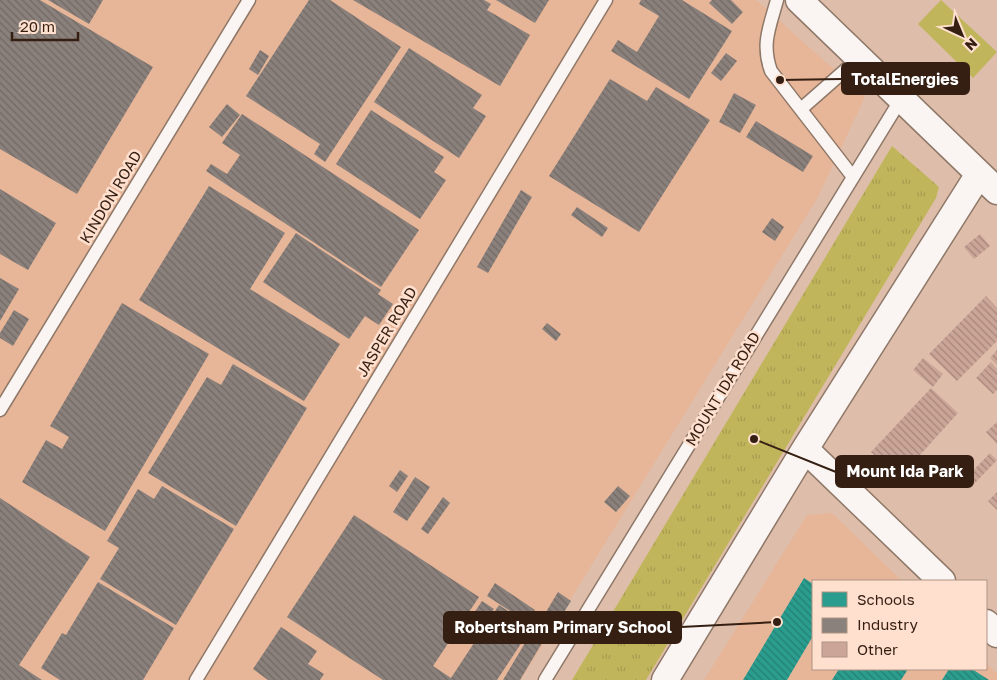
<svg xmlns="http://www.w3.org/2000/svg" width="997" height="680" viewBox="0 0 997 680" font-family="'Golos Text',sans-serif">
  <style>
    .built { fill: #e7b598 }
    .grass { fill: #c1b55c }
    .park { fill: url(#park-tufts) }
    .schools { fill: url(#schools-back-hatch) }
    .industry { fill: url(#industry-back-hatch) }
    .building { fill: url(#building-back-hatch) }
    .lines { fill: none; stroke-linecap: round; stroke-linejoin: round }
    .lane-casing { stroke: #8f7868; stroke-width: 15 }
    .street-casing { stroke: #8f7868; stroke-width: 29 }
    .lane { stroke: #faf5f2; stroke-width: 12 }
    .street { stroke: #faf5f2; stroke-width: 26 }
    .labels { text-anchor: middle; stroke-width: 5; stroke-linejoin: round; paint-order: stroke }
    .street-label { font-size: 15px; fill: #351f12; stroke: #ffe0cf }
    .leader { fill: none; stroke: #351f12; stroke-width: 2 }
    .callout-dot { fill: #351f12; stroke: #ffe0cf; stroke-width: 2 }
    .callout { fill: #351f12; stroke: #351f12; stroke-width: 2 }
    .callout-label { font-size: 16px; text-anchor: middle; font-weight: bold; fill: #fff }
  </style>
  <defs>
    <pattern id="park-tufts" width="24" height="20" patternUnits="userSpaceOnUse" patternTransform="scale(1.25)"><rect width="24" height="20" fill="#c1b55c"/><path d="M3 7l-1-3M5 7V3M7 7l1-3M15 17l-1-3M17 17v-4M19 17l1-3" fill="none" stroke="#a69b4f"/></pattern>
    <pattern id="schools-back-hatch" width="6" height="6" patternUnits="userSpaceOnUse" patternTransform="scale(1.25)"><rect width="6" height="6" fill="#2a9d8f"/><path d="M-1 5l2 2M0 0l6 6M5-1l2 2" fill="none" stroke="#257f73"/></pattern>
    <pattern id="industry-back-hatch" width="6" height="6" patternUnits="userSpaceOnUse" patternTransform="scale(1.25)"><rect width="6" height="6" fill="#8a817c"/><path d="M-1 5l2 2M0 0l6 6M5-1l2 2" fill="none" stroke="#726964"/></pattern>
    <pattern id="building-back-hatch" width="6" height="6" patternUnits="userSpaceOnUse" patternTransform="scale(1.25)"><rect width="6" height="6" fill="#cba598"/><path d="M-1 5l2 2M0 0l6 6M5-1l2 2" fill="none" stroke="#a6867b"/></pattern>
  </defs>
  <rect width="100%" height="100%" fill="#debeab"/>
  <path class="built" d="M0 0H756L865 97 818 197 521 680H0Z
    M832 513 902 581H813V669H986V663L997 674V680H704L807 515Z"/>
  <path class="grass" d="M941 0 997 52 973 78 918 24Z"/>
  <path class="park" d="M892 146 939 187 936 198 646 680H572Z"/>
  <path class="schools" d="M804 578 813 584V636L787 680H743Z
    M839 669H908L901 680H832Z
    M949 669H972L989 680H942Z"/>
  <path class="industry" d="M0 0H40L153 67 77 194 0 149Z
    M48 0H103L89 24Z
    M309 0H330L401 47 325 162 314 154 320 144 246 96Z
    M353 0H484L491 4 487 10 530 35 500 86Z
    M496 0H549L535 23Z
    M641 0H682L732 31 689 99 611 51 618 40 637 52 659 16 639 4Z
    M712 0H731L743 12 732 24 709 3Z
    M409 48 482 95 473 108 486 116 459 158 374 102Z
    M260 50 269 56 258 75 249 69Z
    M726 53 737 61 721 81 711 73Z
    M610 79 647 101 656 87 710 120 639 232 549 176Z
    M734 93 756 105 740 133 719 122Z
    M227 104 240 115 222 137 209 127Z
    M371 110 444 157 434 172 446 180 420 219 336 164Z
    M242 114 419 230 381 287 206 171 211 164 227 174 240 155 222 143Z
    M756 121 813 156 803 172 746 137Z
    M209 186 285 233 250 289 340 344 304 401 139 300Z
    M0 189 56 223 28 270 0 254Z
    M521 190 532 197 488 273 477 267Z
    M577 207 608 228 602 237 571 215Z
    M772 218 784 227 775 241 762 232Z
    M296 233 381 290 378 294 393 304 379 325 365 316 349 339 263 282Z
    M0 278 19 289 0 321Z
    M122 303 209 354 105 531 22 482 46 440 62 449 69 437 50 426Z
    M14 310 29 319 13 346 0 338V333Z
    M547 323 561 334 556 341 542 329Z
    M233 364 307 408 236 526 148 473 207 377 221 385Z
    M400 470 408 476 397 492 389 486Z
    M415 477 430 487 407 521 393 512Z
    M162 486 234 529 176 625 100 579 119 548 107 541 138 489 154 499Z
    M618 486 630 496 616 512 604 502Z
    M443 497 450 503 428 534 421 529Z
    M0 498 90 557 19 665 42 680H0Z
    M354 515 479 597 433 666 451 678 499 605 532 627 497 680H383L287 617Z
    M98 582 174 628 143 680H60L41 668 62 633 66 635Z
    M495 583 535 610 527 622 487 596Z
    M558 592 571 601 559 620 557 618 520 680H503L544 611 552 616 546 612Z
    M482 601 494 609 480 630 468 622Z
    M281 627 317 651 308 664 324 674 320 680H268L253 669Z"/>
  <path class="building" d="M980 234 990 246 974 259 964 247Z
    M986 296 997 308V341L957 381 929 354Z
    M997 350V365L990 358Z
    M923 358 943 374 933 387 913 370Z
    M991 362 997 369V390L993 394 976 378Z
    M931 388 958 413 910 466 903 460 892 472 871 452Z
    M997 422V444L986 432Z
    M990 453 997 460 974 484 967 477Z
    M997 492V510L988 501Z"/>
  <g class="lines">
    <g class="lane-casing">
      <path id="lane" d="M777 0C770 26 761 44 771 71L853 177
        M801 109 859 58
        M0 410 249 0
        M196 680 606 0
        M545 680 901 99"/>
    </g>
    <g class="street-casing">
      <path id="street" d="M799 0 997 191
        M805 449 942 581
        M986 623 997 634
        M665 680 805 449 979 174"/>
    </g>
    <use href="#lane" class="lane"/>
    <use href="#street" class="street"/>
  </g>
  <g class="labels">
    <g class="street-label">
      <text transform="translate(111 197) rotate(-59)" y="5">KINDON ROAD</text>
      <text transform="translate(387 332) rotate(-59)" y="5">JASPER ROAD</text>
      <text transform="translate(723 389) rotate(-59)" y="5">MOUNT IDA ROAD</text>
    </g>
  </g>
  <path class="leader" d="M780 80L842 79M754 439L836 472M777 622L681 627"/>
  <g class="callout-dot">
    <circle cx="780" cy="80" r="5"/>
    <circle cx="754" cy="439" r="5"/>
    <circle cx="777" cy="622" r="5"/>
  </g>
  <g class="callout">
    <rect x="842" y="63" width="127" height="31" rx="5"/>
    <rect x="836" y="456" width="137" height="31" rx="5"/>
    <rect x="444" y="612" width="237" height="31" rx="5"/>
  </g>
  <g class="callout-label">
    <text x="905" y="85">TotalEnergies</text>
    <text x="905" y="477">Mount Ida Park</text>
    <text x="563" y="633">Robertsham Primary School</text>
  </g>
  <rect x="812" y="580" width="175" height="90" fill="#ffe0cf" stroke="#ae9383"/>
  <rect x="822" y="592" width="25" height="15" fill="#2a9d8f" stroke="#ae9383"/>
  <text x="857" y="605" font-size="15" fill="#351f12">Schools</text>
  <rect x="822" y="618" width="25" height="15" fill="#8a817c" stroke="#ae9383"/>
  <text x="857" y="630" font-size="15" fill="#351f12">Industry</text>
  <rect x="822" y="642" width="25" height="15" fill="#cba598" stroke="#ae9383"/>
  <text x="857" y="655" font-size="15" fill="#351f12">Other</text>
  <g transform="translate(962 35) rotate(136)" stroke="#ffe0cf" stroke-width="4" paint-order="stroke">
  <path d="M0-4L9 19L0 12L-9 19Z" fill="#351f12"/>
  <text y="-8" font-size="14" font-weight="bold" text-anchor="middle" fill="#351f12">N</text>
  </g>
  <path d="M12 32v8h66v-8" fill="none" stroke="#351f12" stroke-width="2.5"/>
  <text x="20" y="32" font-size="15" fill="#351f12" stroke="#ffe0cf" stroke-width="4" paint-order="stroke">20 m</text>
</svg>
